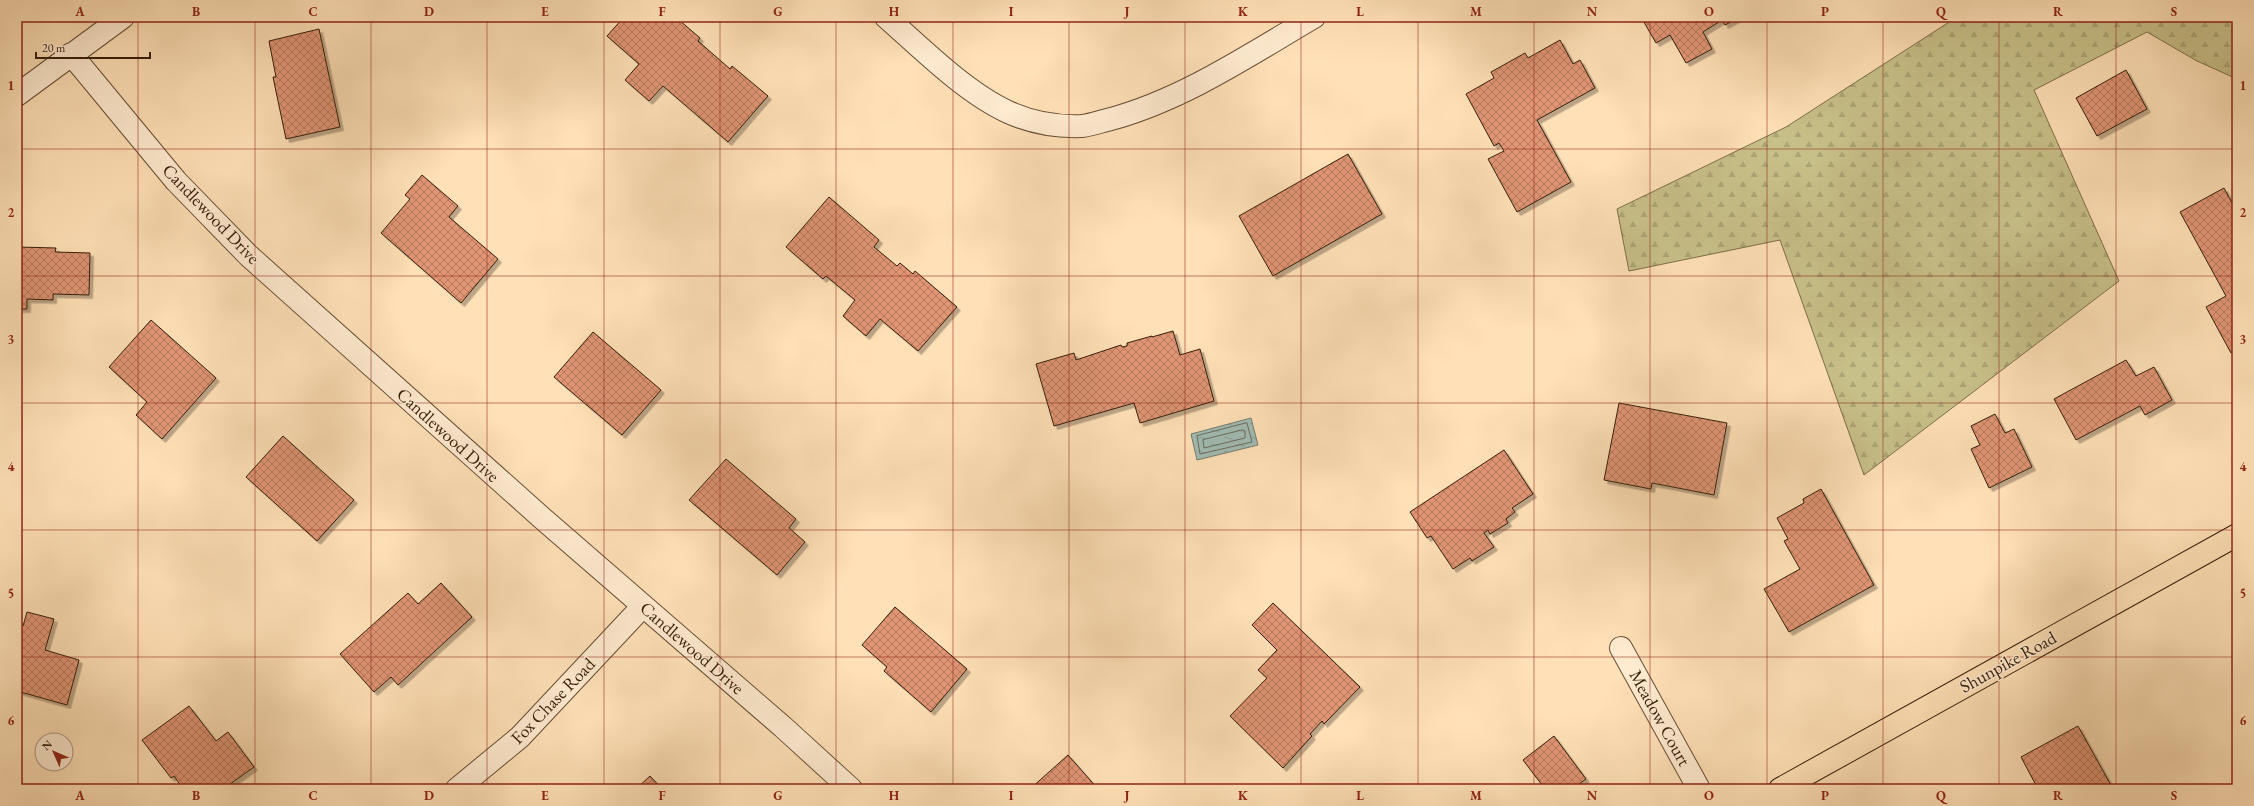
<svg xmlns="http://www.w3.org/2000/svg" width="2254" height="806" viewBox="0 0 2254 806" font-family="'EB Garamond',serif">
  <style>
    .forest { fill: url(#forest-firs); stroke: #7e6e49 }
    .water { fill: url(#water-ripples); stroke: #757c6f }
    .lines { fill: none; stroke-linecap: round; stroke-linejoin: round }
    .shore { stroke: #6a6c5e; stroke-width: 1 }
    .building { fill: url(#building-cross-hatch); stroke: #341d09; filter: url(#shadow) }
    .minor-casing { stroke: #674e34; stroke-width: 24 }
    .major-casing { stroke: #341d09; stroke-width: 24 }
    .minor { stroke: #ffebd0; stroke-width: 22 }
    .major { stroke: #ffe0b7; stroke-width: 22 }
    .grid { fill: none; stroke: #8f2418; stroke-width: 1; stroke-opacity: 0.55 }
    .labels { text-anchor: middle; stroke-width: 3; stroke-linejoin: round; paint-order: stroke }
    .street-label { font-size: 18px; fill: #341d09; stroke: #ffebd0 }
    .neatline { fill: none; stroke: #8f2418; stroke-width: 1.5 }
    .grid-label { font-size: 13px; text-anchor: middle; font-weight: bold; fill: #8f2418 }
  </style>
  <defs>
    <pattern id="forest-firs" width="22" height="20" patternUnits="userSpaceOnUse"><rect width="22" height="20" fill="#c8c089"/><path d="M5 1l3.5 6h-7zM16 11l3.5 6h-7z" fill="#aca575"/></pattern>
    <pattern id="water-ripples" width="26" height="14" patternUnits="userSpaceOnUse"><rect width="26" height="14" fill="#a1bcb3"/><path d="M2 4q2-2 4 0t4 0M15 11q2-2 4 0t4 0" fill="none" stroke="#8ba199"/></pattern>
    <pattern id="building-cross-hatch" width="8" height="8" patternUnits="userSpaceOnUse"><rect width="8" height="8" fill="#e09574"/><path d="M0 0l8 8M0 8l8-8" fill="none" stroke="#b6795d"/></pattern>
    <filter id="shadow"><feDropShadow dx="3.5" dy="3.5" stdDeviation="0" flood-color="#0004"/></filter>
  </defs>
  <rect width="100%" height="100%" fill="#ffe0b7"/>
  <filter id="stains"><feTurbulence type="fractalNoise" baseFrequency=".005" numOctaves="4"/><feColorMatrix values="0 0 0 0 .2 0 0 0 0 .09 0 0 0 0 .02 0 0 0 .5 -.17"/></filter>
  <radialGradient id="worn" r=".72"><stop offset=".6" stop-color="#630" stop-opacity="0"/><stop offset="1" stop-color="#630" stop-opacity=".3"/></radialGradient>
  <path class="forest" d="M1957 17H2237V79L2197 61 2147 32 2034 90 2119 281 1864 475 1780 240 1629 271 1617 209 1786 127Z"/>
  <path class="water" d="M1251 418 1258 445 1197 460 1191 434Z"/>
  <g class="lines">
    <path class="shore" d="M1247 423 1252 442 1200 454 1197 436Z
      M1243 430 1245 431V438L1204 448 1203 440Z"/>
  </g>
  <path class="building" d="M624 17H670L676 22 679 20 700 38 698 41 730 69 732 66 768 96 728 142 663 86 649 101 625 80 639 64 607 36Z
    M1641 17H1740L1725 25 1722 20 1703 32 1712 49 1686 63 1670 35 1656 43Z
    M319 29 340 127 286 139 273 77H276L269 41Z
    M1560 40 1573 64 1580 60 1595 88 1537 120 1571 182 1517 212 1488 159 1504 151 1499 143 1494 146 1466 94 1494 78 1491 72 1525 53 1528 58Z
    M2126 70 2147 109 2097 136 2076 98Z
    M1348 154 1382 214 1273 276 1239 216Z
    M422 175 458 206 449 217 498 259 461 303 381 233 410 199 405 195Z
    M2224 188 2237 212V350L2231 353 2206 307 2226 296 2180 212Z
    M829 197 879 240 874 247 897 266 900 263 913 274 915 271 957 307 918 351 880 319 866 336 843 316 855 300 826 276 823 279 786 247Z
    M17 247 56 248 55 252 90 253 89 295 53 294V300L27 299V309H17Z
    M151 320 216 378 162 439 136 415 147 402 109 367Z
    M1173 331 1180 355 1200 349 1214 401 1140 423 1134 403 1054 426 1036 364 1074 353 1076 360 1121 345 1122 347 1127 346V343L1152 336V337Z
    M593 332 661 390 622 435 554 377Z
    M2126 360 2136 376 2154 367 2172 400 2145 415 2140 406 2076 440 2054 399Z
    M1619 403 1727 423 1714 495 1652 483 1651 489 1604 480Z
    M1995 414 2005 433 2014 429 2032 467 1989 488 1971 449 1980 445 1971 426Z
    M283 436 354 500 317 541 246 477Z
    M1504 450 1533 494 1512 508 1515 512 1506 519 1508 523 1490 534 1488 530 1484 533 1494 547 1472 561 1470 558 1453 569 1431 536 1427 538 1410 512Z
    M726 459 796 519 789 528 805 542 777 575 689 500Z
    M1821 489 1874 585 1789 632 1764 589 1800 569 1784 541 1788 539 1777 518 1804 503 1803 499Z
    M441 583 472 617 398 685 391 677 374 692 340 654 408 593 418 604Z
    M1273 603 1360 687 1324 724 1322 721 1310 734 1312 736 1283 768 1230 716 1267 678 1258 670 1277 650 1252 625Z
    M895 607 967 669 931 712 884 671 887 667 862 645Z
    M27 612 54 619 45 650 79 660 67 705 17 691V624L23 626Z
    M189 706 216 741 228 732 254 767 223 789H183L174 776 171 778 142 740Z
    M2078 726 2112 787 2108 789H2038L2021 757Z
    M1554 736 1586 779 1572 789H1545L1523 760Z
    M1068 755 1098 789H1030Z
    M2237 757V767L2232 761Z
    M650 776 662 789H636Z"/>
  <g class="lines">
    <g class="minor-casing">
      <path id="minor" d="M886 17C921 48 966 93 1008 112 1030 122 1057 127 1082 126 1091 125 1102 121 1111 119 1184 99 1249 55 1314 17
        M71 54 176 181 249 256 542 518 783 727 851 789
        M17 95 123 17
        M1621 648 1699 789
        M457 789 520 737 643 606"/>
    </g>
    <g class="major-casing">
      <path id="major" d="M1780 789 2237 535"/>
    </g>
    <use href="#minor" class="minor"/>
    <use href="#major" class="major"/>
  </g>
  <path class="grid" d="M138 17V789M255 17V789M371 17V789M487 17V789M604 17V789M720 17V789M836 17V789M953 17V789M1069 17V789M1185 17V789M1301 17V789M1418 17V789M1534 17V789M1650 17V789M1767 17V789M1883 17V789M1999 17V789M2116 17V789M17 149H2237M17 276H2237M17 403H2237M17 530H2237M17 657H2237"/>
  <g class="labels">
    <g class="street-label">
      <text transform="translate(211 214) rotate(46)" y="6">Candlewood Drive</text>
      <text transform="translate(448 435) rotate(42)" y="6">Candlewood Drive</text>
      <text transform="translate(692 648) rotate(41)" y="6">Candlewood Drive</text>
      <text transform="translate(2008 662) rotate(-29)" y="6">Shunpike Road</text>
      <text transform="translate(553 701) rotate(-46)" y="6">Fox Chase Road</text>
      <text transform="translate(1660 718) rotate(61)" y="6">Meadow Court</text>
    </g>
  </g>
  <rect width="2254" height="806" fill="none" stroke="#ffe0b7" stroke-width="44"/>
  <g transform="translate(54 752) rotate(315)"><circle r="19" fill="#ffebd0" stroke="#ae9980"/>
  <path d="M0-3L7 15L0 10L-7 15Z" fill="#8f2418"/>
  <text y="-6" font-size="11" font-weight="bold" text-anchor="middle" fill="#341d09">N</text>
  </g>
  <path d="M36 52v6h114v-6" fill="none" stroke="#341d09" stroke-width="2"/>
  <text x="42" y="52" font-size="12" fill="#341d09" stroke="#ffebd0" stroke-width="3" paint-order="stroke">20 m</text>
  <rect x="22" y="22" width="2210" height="762" class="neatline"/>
  <g class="grid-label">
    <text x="80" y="16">A</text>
    <text x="196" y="16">B</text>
    <text x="313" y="16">C</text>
    <text x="429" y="16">D</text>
    <text x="545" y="16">E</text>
    <text x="662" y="16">F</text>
    <text x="778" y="16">G</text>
    <text x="894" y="16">H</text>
    <text x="1011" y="16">I</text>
    <text x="1127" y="16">J</text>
    <text x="1243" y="16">K</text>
    <text x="1360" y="16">L</text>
    <text x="1476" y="16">M</text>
    <text x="1592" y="16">N</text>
    <text x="1709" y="16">O</text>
    <text x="1825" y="16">P</text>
    <text x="1941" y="16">Q</text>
    <text x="2058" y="16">R</text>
    <text x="2174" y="16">S</text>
    <text x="11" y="90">1</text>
    <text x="2243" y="90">1</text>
    <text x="11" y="217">2</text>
    <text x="2243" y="217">2</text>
    <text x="11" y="344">3</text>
    <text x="2243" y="344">3</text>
    <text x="11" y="471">4</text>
    <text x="2243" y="471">4</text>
    <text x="11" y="598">5</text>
    <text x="2243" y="598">5</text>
    <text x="11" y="725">6</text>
    <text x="2243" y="725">6</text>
    <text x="80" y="800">A</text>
    <text x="196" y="800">B</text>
    <text x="313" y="800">C</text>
    <text x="429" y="800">D</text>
    <text x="545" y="800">E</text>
    <text x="662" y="800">F</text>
    <text x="778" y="800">G</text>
    <text x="894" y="800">H</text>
    <text x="1011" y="800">I</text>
    <text x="1127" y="800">J</text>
    <text x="1243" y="800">K</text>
    <text x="1360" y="800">L</text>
    <text x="1476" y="800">M</text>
    <text x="1592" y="800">N</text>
    <text x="1709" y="800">O</text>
    <text x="1825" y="800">P</text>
    <text x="1941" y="800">Q</text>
    <text x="2058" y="800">R</text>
    <text x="2174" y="800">S</text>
  </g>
  <rect width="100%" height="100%" filter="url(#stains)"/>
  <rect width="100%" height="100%" fill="url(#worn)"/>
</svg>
